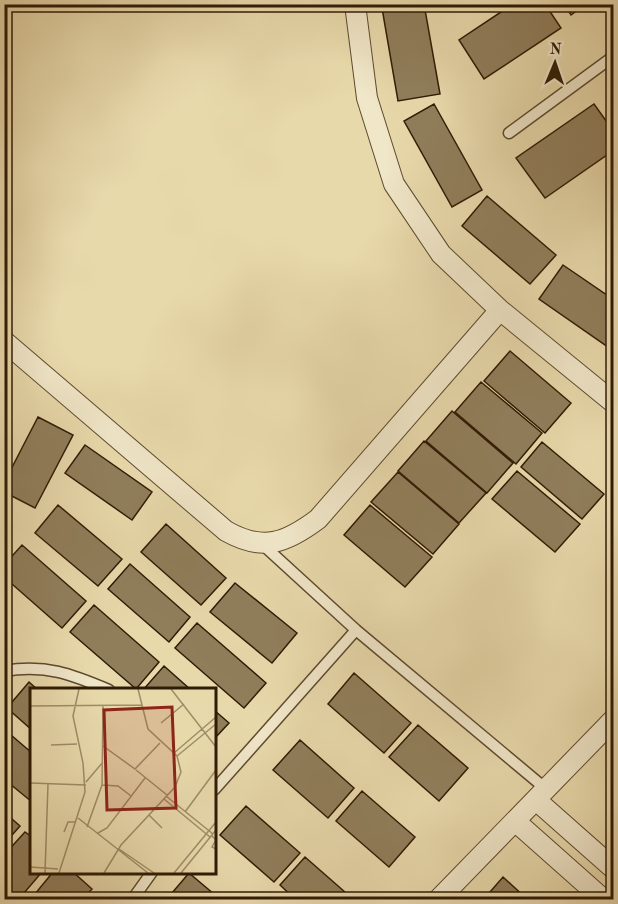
<svg xmlns="http://www.w3.org/2000/svg" width="618" height="904" viewBox="0 0 618 904" font-family="'Old Standard TT',serif">
  <style>
    .building { fill: #907e5b; stroke: #301b04; stroke-width: 1.5 }
    .lines { fill: none; stroke-linecap: round; stroke-linejoin: round }
    .service-casing { stroke: #5e4a2e; stroke-width: 13 }
    .minor-casing { stroke: #5e4a2e; stroke-width: 22 }
    .service { stroke: #f0e6c8; stroke-width: 10 }
    .minor { stroke: #f0e6c8; stroke-width: 20 }
    .inset-road { fill: none; stroke: #9e8d68; stroke-width: 1.5 }
    .view { fill: #8f2418; fill-opacity: 0.15; stroke: #8f2418; stroke-width: 3 }
    .inset-edge { fill: none; stroke: #301b04; stroke-width: 3 }
  </style>
  <rect width="100%" height="100%" fill="#e8d9ab"/>
  <filter id="stains"><feTurbulence type="fractalNoise" baseFrequency=".00333" numOctaves="4"/><feColorMatrix values="0 0 0 0 .2 0 0 0 0 .09 0 0 0 0 .02 0 0 0 .5 -.17"/></filter>
  <radialGradient id="worn" r=".72"><stop offset=".6" stop-color="#630" stop-opacity="0"/><stop offset="1" stop-color="#630" stop-opacity=".3"/></radialGradient>
  <path class="building" d="M403 4H424L440 94 398 101 382 8Z
    M513 4H545L561 28 484 79 459 40Z
    M564 4H586L571 15Z
    M434 104 482 190 452 207 404 121Z
    M594 104 614 132V150L545 198 516 158Z
    M487 196 556 255 530 284 462 226Z
    M563 265 614 300 611 349 539 299Z
    M510 351 571 403 545 433 484 381Z
    M481 382 542 433 516 464 455 412Z
    M452 411 513 463 487 493 426 441Z
    M38 417 73 435 35 508 4 492V483Z
    M424 441 486 493 459 523 398 471Z
    M542 442 604 494 582 519 521 467Z
    M85 445 152 492 132 520 65 473Z
    M517 471 580 524 555 552 492 499Z
    M398 472 459 524 433 554 371 502Z
    M58 505 122 559 98 586 35 533Z
    M370 505 432 557 405 587 344 535Z
    M166 524 226 578 201 605 141 552Z
    M22 545 86 601 62 628 4 577V565Z
    M130 564 190 617 169 642 108 589Z
    M235 583 297 633 272 663 210 612Z
    M94 605 159 662 136 689 70 632Z
    M197 623 266 683 244 708 175 648Z
    M164 666 191 690H143Z
    M354 673 411 723 384 753 328 704Z
    M29 682 38 690H32V730L7 708Z
    M214 710 229 723 214 739Z
    M418 725 468 768 439 801 389 757Z
    M4 729 32 753V802L4 779Z
    M300 740 354 788 328 818 273 770Z
    M362 791 415 837 389 867 336 821Z
    M246 806 300 853 274 882 220 835Z
    M4 812 20 826 4 844Z
    M25 832 32 837V872H42L18 900H4V855Z
    M305 857 354 900H296L280 885Z
    M53 872H73L92 889 82 900H30Z
    M189 873 221 900H166Z
    M503 877 528 900H483Z"/>
  <g class="lines">
    <g class="service-casing">
      <path id="service" d="M509 133 614 56
        M262 544 356 630 546 789
        M4 671C46 664 71 674 109 690
        M214 790 356 630
        M132 900 152 872"/>
    </g>
    <g class="minor-casing">
      <path id="minor" d="M355 4 367 98 394 184 441 254 500 310 614 403
        M4 341 226 531C263 552 286 543 318 519L500 310
        M536 800 614 869
        M515 821 604 900
        M438 900 614 719"/>
    </g>
    <use href="#service" class="service"/>
    <use href="#minor" class="minor"/>
  </g>
  <g transform="translate(30 688)">
    <rect width="186" height="186" fill="#e8d9ab"/>
    <path class="inset-road" d="M141 1 186 59M0 18 112 17M131 35 154 16M21 57 47 56M73 58 105 81 130 55M144 65 186 29M147 68 186 36M106 82 137 107M56 94 73 74M0 95 56 97M72 97 88 98 101 108M136 108 183 146M134 111 180 149M155 124 186 82M119 127 132 140M48 130 118 185M57 139 72 97 73 18M34 144 38 134H46M68 145 77 140 115 90M182 148 186 152 182 159 186 161M89 161 124 185M0 179 28 181M15 185 18 96M29 185 55 104 53 75 43 28 49 1M74 185 91 157 145 99 151 84 147 68 118 41 108 1M144 185 186 134M151 185 186 142"/>
    <path class="view" d="M142 19 146 120 77 122 74 22Z"/>
    <rect width="186" height="186" class="inset-edge"/>
  </g>
  <rect width="618" height="904" fill="none" stroke="#e8d9ab" stroke-width="24"/>
  <rect x="6" y="6" width="606" height="892" fill="none" stroke="#301b04" stroke-width="3"/>
  <rect x="12" y="12" width="594" height="880" fill="none" stroke="#301b04" stroke-width="1.5"/>
  <g transform="translate(555 63) rotate(2)" stroke="#f0e6c8" stroke-width="4.5" paint-order="stroke">
  <path d="M0-4.5L10 22L0 15L-10 22Z" fill="#301b04"/>
  <text y="-9" font-size="16" font-weight="bold" text-anchor="middle" fill="#301b04">N</text>
  </g>
  <rect width="100%" height="100%" filter="url(#stains)"/>
  <rect width="100%" height="100%" fill="url(#worn)"/>
</svg>
